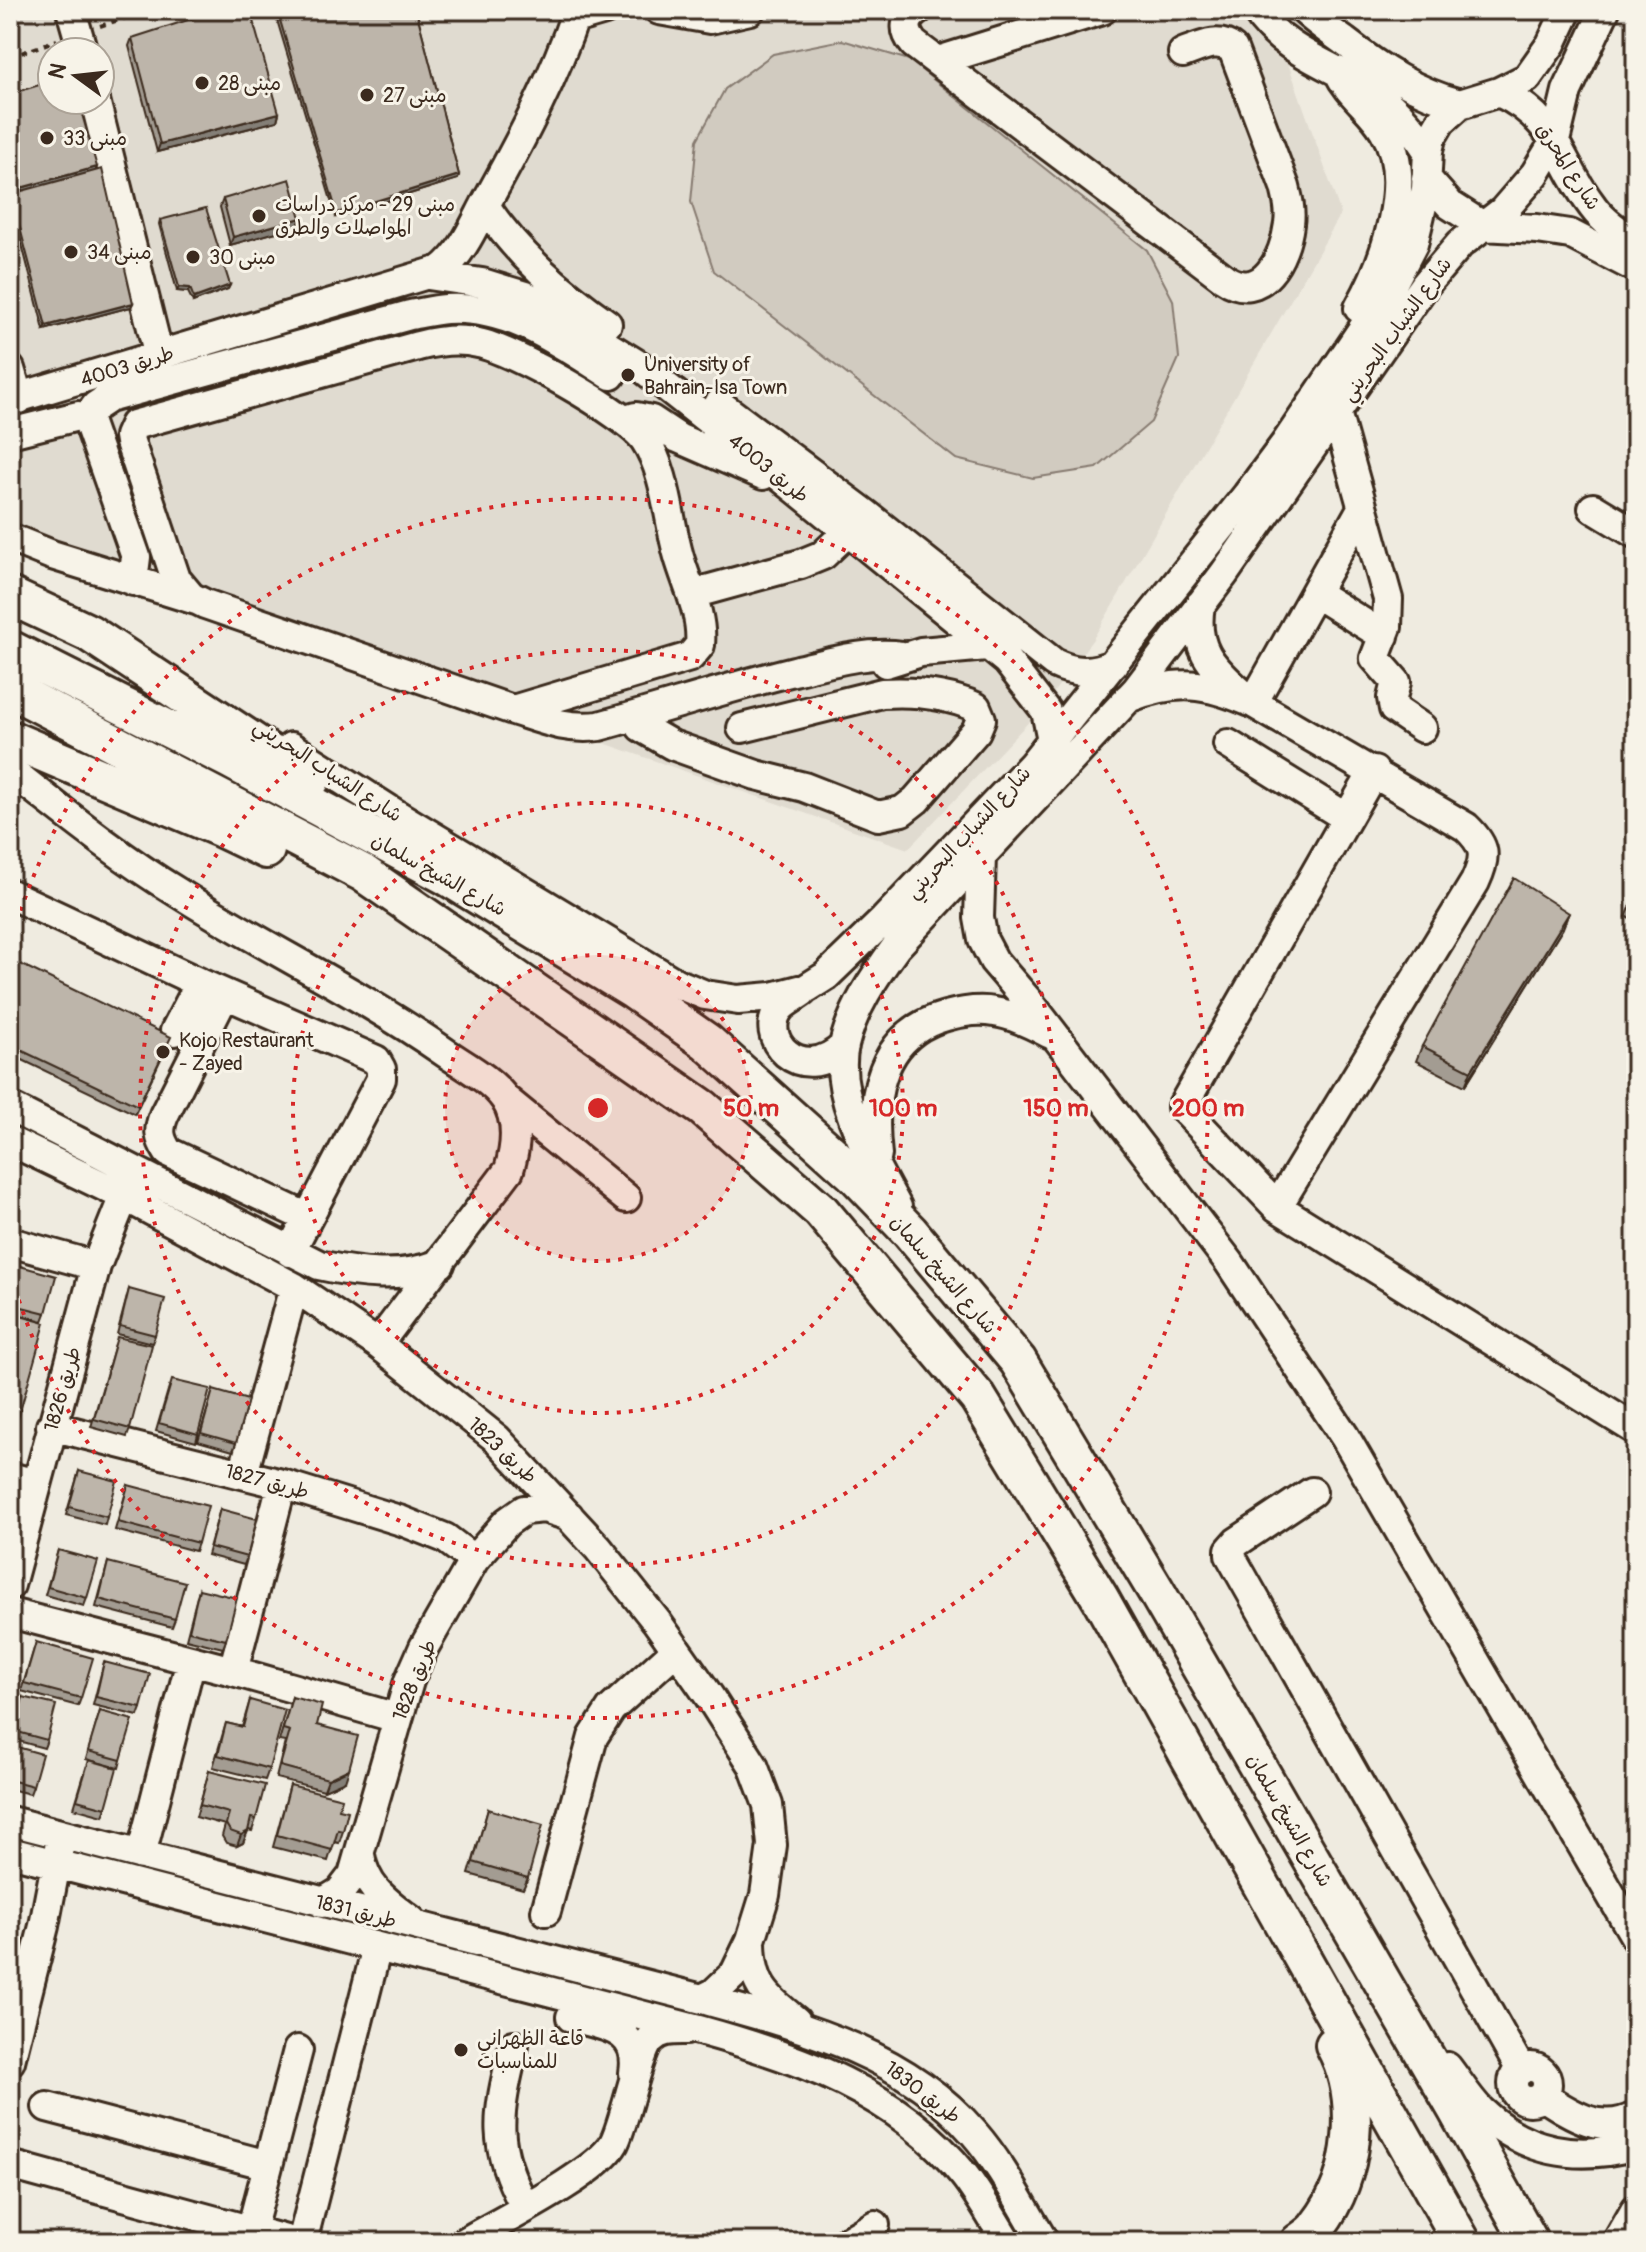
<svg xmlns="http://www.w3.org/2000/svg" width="1646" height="2252" viewBox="0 0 1646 2252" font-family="Pangolin,'Playpen Sans Arabic',sans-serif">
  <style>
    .built { fill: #e0dbd0; fill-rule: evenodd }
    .green { fill: #d1cbc0; stroke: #867a6f; stroke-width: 2 }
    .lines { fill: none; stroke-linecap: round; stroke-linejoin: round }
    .minor-casing { stroke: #3b2a1e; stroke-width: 34 }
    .major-casing { stroke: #3b2a1e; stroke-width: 42 }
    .path { stroke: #3b2a1e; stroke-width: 4; stroke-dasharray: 6 6; stroke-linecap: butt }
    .minor { stroke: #f7f3e8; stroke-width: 28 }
    .major { stroke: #f7f3e8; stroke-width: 36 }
    .wall { fill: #a39c92; stroke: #3b2a1e; stroke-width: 2 }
    .shaded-wall { fill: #847f77; stroke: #3b2a1e; stroke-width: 2 }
    .building { fill: #bdb5aa; stroke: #3b2a1e; stroke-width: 2 }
    .ring { fill: none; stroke: #d62828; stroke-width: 4; stroke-dasharray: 4 8 }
    .poi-dot { fill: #3b2a1e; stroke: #f7f3e8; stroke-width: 3 }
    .labels { text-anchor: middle; stroke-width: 6; stroke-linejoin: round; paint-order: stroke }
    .poi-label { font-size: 20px; fill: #3b2a1e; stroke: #f7f3e8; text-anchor: start }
    .street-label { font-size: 20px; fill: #3b2a1e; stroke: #f7f3e8 }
    .centre { fill: #d62828; stroke: #f7f3e8; stroke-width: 4 }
    .ring-label { font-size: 24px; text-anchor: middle; font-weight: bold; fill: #d62828; stroke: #f7f3e8; stroke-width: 6; stroke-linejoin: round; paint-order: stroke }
  </style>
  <rect width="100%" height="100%" fill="#efebe0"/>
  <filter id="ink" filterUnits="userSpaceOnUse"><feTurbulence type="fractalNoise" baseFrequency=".0125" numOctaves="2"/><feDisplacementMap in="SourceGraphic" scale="16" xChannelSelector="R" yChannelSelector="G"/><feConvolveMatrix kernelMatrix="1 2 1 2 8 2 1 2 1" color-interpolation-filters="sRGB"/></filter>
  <g filter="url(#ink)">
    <path class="built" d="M10 10H1378L1332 14 1289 66 1341 214 1093 639 1042 708 908 849 10 536ZM52 52H100V100H52Z"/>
    <path class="green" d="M842 40 909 60 1147 250 1173 300 1179 358 1151 422 1097 468 1033 478 956 459 714 271 691 202 697 140 725 89 773 54Z"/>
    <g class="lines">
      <g class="minor-casing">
        <path id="minor" d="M71 10 83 52
          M659 10 710 19 750 10
          M918 10C904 19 903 31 914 44L1224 278C1262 304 1285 257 1289 224 1291 211 1288 199 1285 187L1233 49C1218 37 1200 47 1183 53
          M1256 10C1281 50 1329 64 1367 88 1393 105 1411 125 1428 151
          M1304 10C1317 22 1330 31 1344 41 1380 69 1415 92 1460 104
          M574 19 605 10
          M938 61 1102 10
          M1338 71C1349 95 1371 108 1384 130 1415 179 1385 262 1359 308
          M1499 92C1559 120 1556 159 1593 207 1604 222 1621 233 1636 243
          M95 100 159 356
          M1426 178 1450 205 1483 226 1537 229 1570 234 1636 268
          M485 206C518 255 559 290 607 324
          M428 275 482 283 528 297 640 366 797 490 1007 661 1046 711 1052 740
          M10 369 19 399
          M10 400 441 270C462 254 473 228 485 205 520 142 554 79 577 10
          M719 404 866 514 1054 663C1074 673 1092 674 1113 664
          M1336 412 1388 599 1387 627 1375 658 1396 682 1392 698 1394 709 1422 728
          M87 418 96 406 108 398 410 315C422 313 434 310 446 309 509 305 561 343 611 375
          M626 420 636 417 651 420 678 438 763 475
          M10 433 78 416 87 418 136 557 133 581
          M1593 508 1636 534
          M10 538 52 555 196 600
          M1315 593 1384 636
          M692 594 801 564 823 555 860 520
          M1200 605C1193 647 1210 665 1240 692
          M886 663 921 652 987 646
          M1128 698C1177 679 1205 682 1253 703L1466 827C1486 846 1487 856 1475 882L1277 1207
          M1253 703 1361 510
          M513 710 690 657 700 645C703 615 687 585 679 557 668 520 667 473 645 440 626 413 511 349 478 343 458 338 438 341 418 346L134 425 129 436 130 442 176 579 191 597 205 604 513 710C544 720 567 730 599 726 665 708 729 687 794 671 831 662 866 651 903 656
          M641 727 672 745 756 775 804 787 878 816 902 811 916 800 976 731 981 719 976 707C946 694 914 691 882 693L742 728
          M1228 744 1347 818
          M291 747 399 816 676 983 705 995 738 1000 772 997 807 988 826 976 884 920 1032 765 1247 495 1285 444 1389 290 1413 244 1426 189 1428 151 1431 138 1441 121 1460 104 1499 92 1527 78 1551 44 1567 10
          M10 770C64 812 118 856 177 892 264 947 358 992 443 1051 463 1065 491 1079 505 1099 519 1120 516 1147 509 1170L378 1344
          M1374 771 1182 1107 1277 1207 1636 1430
          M981 856 979 918 983 940 994 961 1030 1003 1229 1262 1345 1437 1636 1938
          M10 894 200 983 376 1060 381 1069V1079L290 1252
          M802 992C795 997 786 1002 781 1007 755 1036 800 1088 844 1046
          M225 994 164 1115C158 1130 159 1138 168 1152L308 1218
          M175 1031 200 983
          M505 1099 626 1198
          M10 1107 319 1265C360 1274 400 1279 440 1264
          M10 1141 124 1196 294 1287 378 1344 497 1439 598 1548 657 1622 709 1696 753 1765 768 1805 772 1845 765 1895 751 1940 735 1973 714 1993 702 1999
          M877 1155C870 1096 880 1034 946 1016 961 1012 979 1009 994 1012 1015 1015 1033 1025 1051 1034
          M897 1207C873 1162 832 1097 844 1045 853 1008 874 977 896 947L1137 689 1224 574 1425 285 1460 244 1503 211 1535 174 1555 141 1567 91 1605 10
          M10 1242 96 1266
          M51 1426 282 1484 402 1521 445 1538 474 1560
          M243 1474 294 1287
          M10 1477 36 1484
          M1312 1492 1237 1542 1230 1550V1555L1521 2070
          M10 1585 96 1266 124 1196
          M10 1613 233 1671 397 1718
          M233 1671 282 1484
          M10 1821 702 1999C800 2026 904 2052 974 2133 1002 2165 1022 2206 1044 2242
          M10 1852 699 2030C797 2057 897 2092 964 2175 980 2195 993 2220 1007 2242
          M141 1855 191 1660
          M360 1855C365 1888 387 1902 412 1921
          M322 1903 340 1892 353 1875 409 1681 424 1647 474 1560 507 1522 524 1510 544 1508 569 1516
          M546 1911 593 1737 611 1709 676 1650
          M751 1940C751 1984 764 1995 796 2021
          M571 2017C604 2026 641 2028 634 2073
          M514 2045C498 2115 490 2141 525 2207
          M10 2061 44 1926 59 1848
          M1513 2084a17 17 0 1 1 34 0a17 17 0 1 1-34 0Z
          M1447 2067C1458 2081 1468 2098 1481 2111 1526 2153 1578 2161 1636 2145
          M1543 2096C1572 2115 1602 2135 1636 2116
          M47 2107 268 2165
          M10 2165 293 2242
          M251 2231 298 2050
          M302 2242 377 1947
          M465 2242C499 2222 597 2174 614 2143 626 2120 638 2051 651 2039 661 2029 673 2030 686 2030
          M846 2242 875 2225
          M1617 2242 1636 2209"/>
      </g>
      <g class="major-casing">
        <path id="major" d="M10 596 89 633 311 780
          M10 649 228 759 446 876 634 991 707 1042 855 1175 910 1232 1018 1361 1155 1589 1456 2109 1530 2242
          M10 689 363 873 703 1108 821 1211 978 1398 1100 1598 1462 2242
          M10 739 222 829 266 850
          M1299 2242C1306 2237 1314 2232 1318 2225 1356 2177 1363 2098 1334 2045"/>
      </g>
      <path class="path" d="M100 26 151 10
        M10 57 57 40"/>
      <use href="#minor" class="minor"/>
      <use href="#major" class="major"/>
    </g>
    <path class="wall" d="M274 10H416L459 175 458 179 336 217Z
      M132 38 279 113 277 121 157 152 129 46Z
      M10 94 95 171 133 303 131 307 44 330 10 198Z
      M223 199 301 218 298 226 230 245 220 207Z
      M160 220 230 285 228 289 193 302 188 292 177 291 159 224Z
      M1636 894V922L1626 917Z
      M1563 928 1465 1086 1416 1061 1422 1046Z
      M10 959 168 1044 135 1114 10 1054Z
      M20 1266 46 1313 43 1321 10 1312V1300Z
      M129 1289 155 1335 152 1343 117 1334Z
      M10 1313 19 1415 17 1423 10 1421Z
      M115 1344 130 1429 127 1437 91 1427Z
      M169 1387 198 1434 196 1442 156 1431Z
      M213 1390 236 1443 233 1451 198 1441Z
      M79 1471 107 1517 105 1525 66 1515Z
      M128 1485 198 1543 195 1551 115 1530Z
      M220 1509 247 1557 244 1565 207 1555Z
      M58 1550 87 1598 84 1606 45 1595Z
      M108 1562 175 1619 172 1627 96 1607Z
      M199 1589 226 1640 223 1648 186 1639Z
      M36 1642 81 1698 78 1706 21 1691Z
      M104 1662 141 1708 138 1716 93 1705Z
      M23 1697 47 1740 44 1748 11 1739Z
      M292 1697 317 1725 345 1781 324 1790 276 1778 285 1742 279 1741Z
      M250 1700 269 1769 265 1780 213 1767 226 1723 242 1727Z
      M100 1711 121 1760 119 1768 86 1759Z
      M10 1745 33 1786 30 1794 10 1789Z
      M86 1768 106 1808 103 1816 74 1808Z
      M209 1771 256 1819 252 1831 248 1830 243 1843 237 1846 226 1843 222 1836 225 1825 196 1817Z
      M290 1785 339 1809 343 1831 339 1843 334 1842 328 1861 273 1847Z
      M488 1809 528 1878 523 1889 469 1874Z"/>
    <path class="shaded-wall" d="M10 10H23L10 15Z
      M279 113 277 121 157 152 160 144Z
      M97 167 94 175 11 194 13 190Z
      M459 175 458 179 336 217 337 213Z
      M301 218 298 226 230 245 233 237Z
      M230 285 228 289 193 302 194 298Z
      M179 287 190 288 188 292 177 291Z
      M133 303 131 307 44 330 46 326Z
      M1569 913 1563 928 1465 1086 1471 1071Z
      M349 1769 345 1781 324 1790 328 1779Z
      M248 1831 243 1843 237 1846 241 1835Z"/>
    <path class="building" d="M219 10H250L279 113 160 144 132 38Z
      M277 10H416L459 175 337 213Z
      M52 81V100H78L97 167 13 190 10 180V94Z
      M102 169 133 303 46 326 11 194Z
      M290 179 301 218 233 237 223 199Z
      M206 208 230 285 194 298 190 288 179 287 160 220Z
      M1514 878 1569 913 1471 1071 1422 1046Z
      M1636 894V904L1632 902Z
      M10 959 171 1037 138 1106 10 1045Z
      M20 1266 56 1276 46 1313 10 1304Z
      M129 1289 165 1299 155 1335 120 1326Z
      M10 1313 45 1323 19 1415 10 1412Z
      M117 1337 152 1345 130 1429 94 1419Z
      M172 1380 210 1389 198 1434 159 1423Z
      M213 1390 248 1400 236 1443 201 1433Z
      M10 1424 16 1425 10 1448Z
      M79 1471 117 1481 107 1517 69 1507Z
      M128 1485 208 1506 198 1543 118 1522Z
      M220 1509 257 1519 247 1557 210 1547Z
      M58 1550 98 1561 87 1598 48 1587Z
      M108 1562 185 1582 175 1619 99 1599Z
      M199 1589 237 1598 226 1640 189 1631Z
      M36 1642 93 1658 81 1698 24 1683Z
      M104 1662 150 1674 141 1708 96 1697Z
      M23 1697 56 1705 47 1740 14 1731Z
      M292 1697 322 1705 317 1725 358 1736 349 1769 328 1779 280 1766 290 1731 283 1729Z
      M250 1700 285 1710 269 1769 218 1755 226 1723 243 1727Z
      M100 1711 133 1720 121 1760 88 1751Z
      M10 1745 42 1754 33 1786 10 1780Z
      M89 1760 117 1768 106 1808 77 1800Z
      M209 1771 265 1785 256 1819 251 1818 248 1831 241 1835 230 1831 226 1824 229 1813 200 1805Z
      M290 1785 342 1798 339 1809 348 1811 343 1831 338 1830 332 1850 277 1835Z
      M488 1809 543 1825 528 1878 473 1862Z"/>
  </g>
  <circle cx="598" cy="1108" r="153" fill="#d62828" fill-opacity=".12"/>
  <g class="ring">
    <circle cx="598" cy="1108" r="153"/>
    <circle cx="598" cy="1108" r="305"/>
    <circle cx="598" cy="1108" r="458"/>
    <path d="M10 945A610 610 0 1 1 10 1271"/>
  </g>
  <g class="poi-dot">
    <circle cx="202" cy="83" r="8"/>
    <circle cx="367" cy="95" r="8"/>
    <circle cx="47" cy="138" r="8"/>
    <circle cx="259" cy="216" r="8"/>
    <circle cx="71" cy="252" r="8"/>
    <circle cx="193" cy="257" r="8"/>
    <circle cx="628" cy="375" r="8"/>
    <circle cx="163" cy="1052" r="8"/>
    <circle cx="461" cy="2050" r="8"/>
  </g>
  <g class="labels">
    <g class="poi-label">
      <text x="218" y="90">مبنى 28</text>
      <text x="383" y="102">مبنى 27</text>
      <text x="63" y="145">مبنى 33</text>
      <text x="275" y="211">مبنى 29 - مركز دراسات<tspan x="275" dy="23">المواصلات والطرق</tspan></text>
      <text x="87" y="259">مبنى 34</text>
      <text x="209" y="264">مبنى 30</text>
      <text x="644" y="371">University of<tspan x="644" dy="23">Bahrain-Isa Town</tspan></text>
      <text x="179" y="1047">Kojo Restaurant<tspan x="179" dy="23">- Zayed</tspan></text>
      <text x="477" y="2045">قاعة الظهراني<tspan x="477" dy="23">للمناسبات</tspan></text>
    </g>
    <g class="street-label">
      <text transform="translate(1569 166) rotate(57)" y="7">شارع المحرق</text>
      <text transform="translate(1396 329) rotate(-54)" y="7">شارع الشباب البحريني</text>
      <text transform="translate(127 366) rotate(-17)" y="7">طريق 4003</text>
      <text transform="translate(769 468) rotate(39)" y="7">طريق 4003</text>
      <text transform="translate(328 770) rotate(33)" y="7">شارع الشباب البحريني</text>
      <text transform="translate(968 832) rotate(-47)" y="7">شارع الشباب البحريني</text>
      <text transform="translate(439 874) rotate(29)" y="7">شارع الشيخ سلمان</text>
      <text transform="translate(944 1274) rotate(49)" y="7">شارع الشيخ سلمان</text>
      <text transform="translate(62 1389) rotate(-74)" y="7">طريق 1826</text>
      <text transform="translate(503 1450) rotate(43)" y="7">طريق 1823</text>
      <text transform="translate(267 1481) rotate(15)" y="7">طريق 1827</text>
      <text transform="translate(414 1680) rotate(-68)" y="7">طريق 1828</text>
      <text transform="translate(1290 1820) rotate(60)" y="7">شارع الشيخ سلمان</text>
      <text transform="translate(356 1911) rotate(14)" y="7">طريق 1831</text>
      <text transform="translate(923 2092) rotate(37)" y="7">طريق 1830</text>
    </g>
  </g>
  <circle cx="598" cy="1108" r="12" class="centre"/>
  <g class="ring-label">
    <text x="751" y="1116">50 m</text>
    <text x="903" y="1116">100 m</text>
    <text x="1056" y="1116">150 m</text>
    <text x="1208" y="1116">200 m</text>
  </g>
  <rect width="1646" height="2252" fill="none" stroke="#f7f3e8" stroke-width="40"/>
  <rect x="20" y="20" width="1606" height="2212" fill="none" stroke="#3b2a1e" stroke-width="3" filter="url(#ink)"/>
  <g transform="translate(76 76) rotate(285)"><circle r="38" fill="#f7f3e8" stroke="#aca397" stroke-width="2"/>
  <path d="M0-6L14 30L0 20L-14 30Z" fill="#3b2a1e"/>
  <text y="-12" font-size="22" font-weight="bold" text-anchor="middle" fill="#3b2a1e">N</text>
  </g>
</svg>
